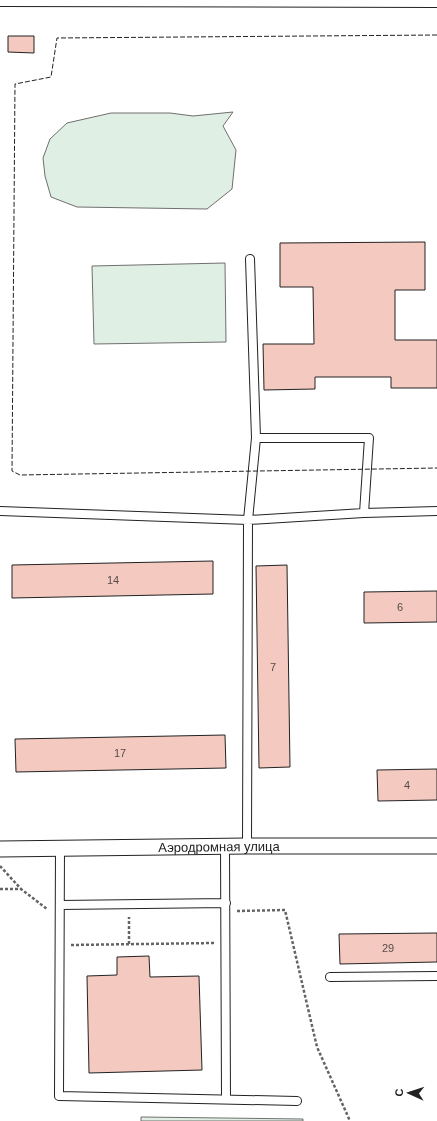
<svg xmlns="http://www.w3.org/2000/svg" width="437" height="1121" viewBox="0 0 437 1121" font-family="Helvetica,sans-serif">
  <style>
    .green { fill: #e0efe3; stroke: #6f6f6f }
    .building { fill: #f3c9c0; stroke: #222 }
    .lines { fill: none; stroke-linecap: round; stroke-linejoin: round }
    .service-casing { stroke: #222; stroke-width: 10 }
    .minor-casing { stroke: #222; stroke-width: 17 }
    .path { stroke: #646464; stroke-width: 2.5; stroke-dasharray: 3 2; stroke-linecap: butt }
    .service { stroke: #fff; stroke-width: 8 }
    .minor { stroke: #fff; stroke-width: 15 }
    .fence { stroke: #222; stroke-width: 1; stroke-dasharray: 5 2; stroke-linecap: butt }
    .labels { text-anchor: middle; stroke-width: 3; stroke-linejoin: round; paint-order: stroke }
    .number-label { font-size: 11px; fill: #564c4a }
    .street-label { font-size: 13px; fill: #222; stroke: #fff }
  </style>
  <rect width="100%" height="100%" fill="#fff"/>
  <path class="green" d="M233 112 223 126 236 150 232 189 207 209 77 207 51 197 45 176 43 158 50 139 67 123 111 113H170L193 116Z
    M225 263 226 342 94 344 92 266Z
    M141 1117 303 1119V1121H141Z"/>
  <path class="building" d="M8 36H34V53L8 52Z
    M425 242V290H395V340H437V388H391V377H315V389L264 390 263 344H314L313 287H280V243Z
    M213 561V594L12 598V565Z
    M287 565 290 767 259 768 256 566Z
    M437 591V622L364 623V592Z
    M225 735 226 768 16 772 15 739Z
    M437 769V800L378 801 377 770Z
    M437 933V962L340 964 339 934Z
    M149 956 150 977 199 976 202 1070 89 1073 87 976 117 975V957Z"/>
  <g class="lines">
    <g class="service-casing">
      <path id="service" d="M0 2 437 3
        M256 438H369L364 513
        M0 511 248 520 364 513 437 511
        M225 846 226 1099
        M247 846 248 520 256 438 250 259
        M60 848 59 1096 297 1101
        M60 905 226 903
        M330 977 437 976"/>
    </g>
    <g class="minor-casing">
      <g id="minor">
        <path id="s1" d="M0 849 247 846H437"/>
      </g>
    </g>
    <path class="path" d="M0 866 21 889
      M0 889H21L47 909
      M237 911 285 910 317 1047 350 1121
      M129 944V917
      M71 945 214 943"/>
    <use href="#service" class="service"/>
    <use href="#minor" class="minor"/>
    <path class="fence" d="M437 35 57 38 51 77 15 84 12 471 20 475 437 468"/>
  </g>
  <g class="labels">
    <g class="number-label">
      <text x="113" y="584">14</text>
      <text x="400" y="611">6</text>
      <text x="273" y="671">7</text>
      <text x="120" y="757">17</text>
      <text x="407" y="789">4</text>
      <text x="388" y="952">29</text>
    </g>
    <g class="street-label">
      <text dy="5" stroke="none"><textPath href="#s1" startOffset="219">Аэродромная улица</textPath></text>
    </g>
  </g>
  <g transform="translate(409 1093) rotate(273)" stroke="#ffffff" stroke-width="3" paint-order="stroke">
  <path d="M0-3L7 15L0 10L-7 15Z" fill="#222222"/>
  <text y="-6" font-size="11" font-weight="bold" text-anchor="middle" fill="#222222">С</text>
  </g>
</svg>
